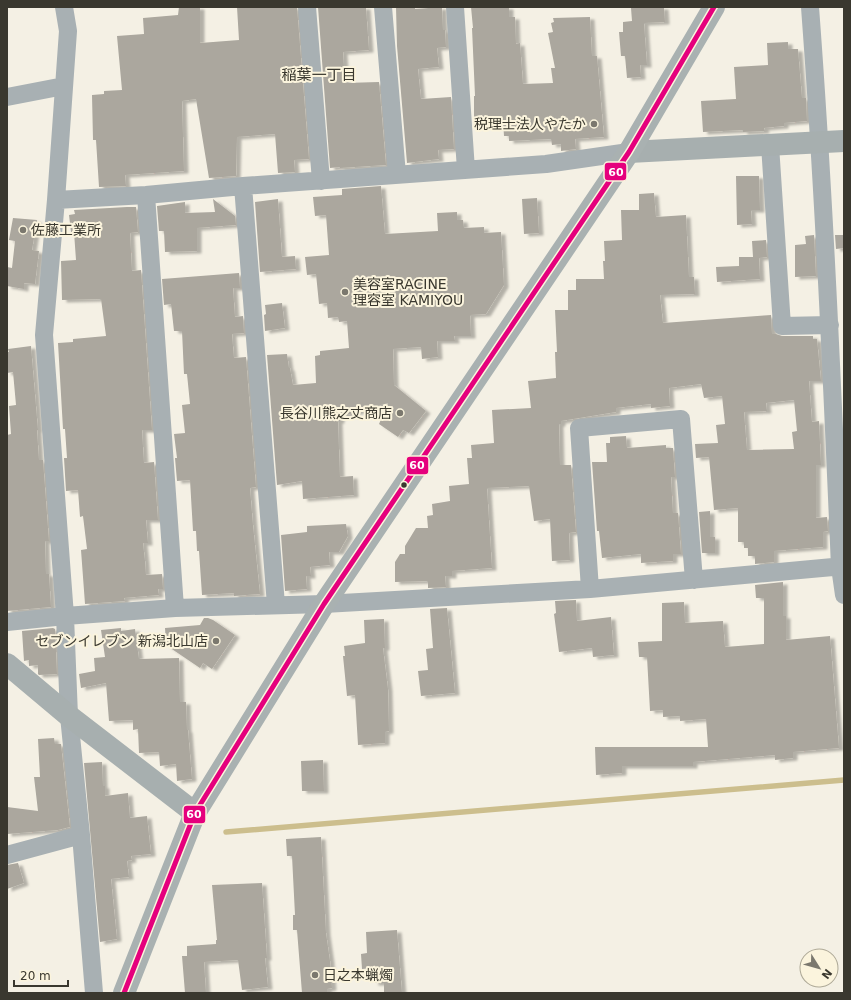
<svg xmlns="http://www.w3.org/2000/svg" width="851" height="1000" viewBox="0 0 851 1000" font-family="'DejaVu Sans','Noto Sans JP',sans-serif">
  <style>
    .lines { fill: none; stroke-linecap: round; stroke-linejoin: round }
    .stream { stroke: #ccbe8d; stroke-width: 5.5 }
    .building { fill: #aba79e; fill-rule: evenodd; filter: url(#shadow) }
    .street { stroke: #a8b0b3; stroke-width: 18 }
    .secondary { stroke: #a7afaf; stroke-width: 22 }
    .primary { stroke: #a9b1b1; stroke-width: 22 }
    .bus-1-casing { stroke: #fbf4dd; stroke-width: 8 }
    .bus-1 { stroke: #e5007d; stroke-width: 5 }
    .poi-dot { fill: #7b786e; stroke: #fbf4dd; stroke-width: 1.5 }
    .bus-dot { fill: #3a382f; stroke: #fbf4dd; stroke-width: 1.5 }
    .labels { text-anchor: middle; stroke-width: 4; stroke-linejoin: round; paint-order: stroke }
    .poi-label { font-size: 14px; fill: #3a382f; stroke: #fbf4dd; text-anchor: end }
    .neighbourhood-label { font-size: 15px; fill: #3a382f; stroke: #fbf4dd }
    .line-badge { stroke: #fbf4dd; stroke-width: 1.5 }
    .badge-label { font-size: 11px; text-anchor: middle; font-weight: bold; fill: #fff }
  </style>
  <defs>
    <filter id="shadow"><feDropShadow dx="4.5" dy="2.5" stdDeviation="1" flood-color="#0004"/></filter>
  </defs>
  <rect width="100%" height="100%" fill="#f4f0e4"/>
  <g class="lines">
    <path class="stream" d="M226 832 844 780"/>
  </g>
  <path class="building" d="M179 7H200V43L239 40 237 7H297L309 159 294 160 295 172 278 173 275 134 237 137 236 176 209 178 196 99 182 101 184 171 125 175 126 186 99 187 96 140H93L92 95 104 94V91L122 90 117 36 144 34 143 18 178 15Z
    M318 7H366L369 50 343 52 345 83 379 82 386 165 340 168V167L330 168Z
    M396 7H415V9L442 7 443 30H445L446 47 437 48 439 67 418 69 421 99 451 97 454 149 438 150 439 159 407 163 397 46Z
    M471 7H509V17H515L516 44 520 43 523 84 553 83 551 68H555L548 33 553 32 551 23 554 22 553 18 590 17 592 56H597L604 137 575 139 576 149 561 151V144L552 145 551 139 509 141V136H504L503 121 474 122V96H475L472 28H473Z
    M664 7 665 22 644 23 647 65H640L641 77 627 78 625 56H621L619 32H623V22L632 21 631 8Z
    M788 42V49H798L802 98H806L807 121 784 123V126L764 128 765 131 743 132V130L703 132 701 101 736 99 734 67 768 65 767 43Z
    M736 176H759L760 210H751L752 224 737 225Z
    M381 186 385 234 438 231 437 213 457 212V220H463L464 228 484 227V233L501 232 504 285 486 314 470 315 471 336H454L455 341H437L438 357 422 359 421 347 393 349 394 385 426 411 409 433 403 430 398 437 379 424 388 403 340 417V421H338L340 477 353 476 354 495 303 499 302 481 277 485 267 355 287 354 289 368H290L293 385 316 383 315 356 320 355V351L349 348 347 321 339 322 338 317 328 318 327 303 319 304 316 274 307 275 305 257 329 255 326 215 315 216 313 197 342 195V189Z
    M654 193 656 217 686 215 689 277H694L695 294 660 295 663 323 771 315 772 334H776L782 336H813V339H817L821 381H809L812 422 819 421 821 465H816V518L827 517 828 531 823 532V547L774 551V562L755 564V556H748V548H744V542H738V508L714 510 709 457 696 458 695 444 718 443 716 425 725 424 722 396 704 398 701 384 669 388 670 406 651 408V404L616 408V412L561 421V424H559L560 465H571L576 532 569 533 570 560 552 561 550 519 534 521 529 486 487 488 492 568 452 571V576H445L446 587 428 588V581L395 582V562L400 554H405V546L416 528H428L427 516 433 515 432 504 450 501 449 486 469 484 467 458H472L471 445 494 443 492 410 531 408 528 381 556 378 555 352H557L555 310H568V290H576V279H604L603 261H605L604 241 622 240 621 210H639V194ZM794 400 797 431 792 432 794 449 747 450 744 412 767 411 766 403Z
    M537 198 539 233 524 234 522 199Z
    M213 199 235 216 236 225 197 228V251L165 252 164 231H159L157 206 185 202V213L215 212Z
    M278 199 282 257 295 256 296 269 260 272 255 202Z
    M127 207H136L138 232 130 233 132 271 141 270 152 430H142L144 463 154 462 158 520H146L148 543H143L145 561 146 575 162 574 163 589H158L159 595 124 598 125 601 85 604 81 550 87 549 83 516 80 517 78 490 66 491 64 458H67L65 429H63L58 343 73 342V339L106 336 101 299 62 300 61 261 76 260 74 232H71L69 215 75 214 74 210Z
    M13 218 37 220 32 250 39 251 35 284 24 283V289L7 286V267L12 268 15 241 9 240Z
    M814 235 816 276 795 277V245L806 244 805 236Z
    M835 235H844V248L836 249Z
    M766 240 767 257 759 258 760 279 717 282 716 267 739 266V257H753L752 241Z
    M239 273 240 288H233L235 317 243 316 244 333 232 334 234 358 246 357 256 487 250 488 253 525 260 594 234 596V593L202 595 199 551H197L196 531H193L190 480 177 481 175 458H177L174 434 185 433 182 405 190 404 187 374H184L182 331H174L171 304 164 305 162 279Z
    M282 303 285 328 265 331 264 315 266 314 265 305Z
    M31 346 38 430H37L39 460H43L49 541H45L46 574H49L51 607 7 611V435L11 434 9 406 16 405 13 372 7 373V352H9L8 349Z
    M626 436 627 448 666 445V448H673L675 477H671L673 513H678L681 554H673V561L641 563V554L602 558 599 531H597L592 462H607L606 443H610V437Z
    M710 511V537H715V553H702L699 512Z
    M346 524 348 536 339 552H329L330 565 310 567 311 576H306L307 589 285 591 281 535 307 532V526Z
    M783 582V616H786V640L830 636 839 748 793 752V758L775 760V755L693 762V766H622V773L596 775 595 747H708L706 719 680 721V716L663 717V710L650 711 647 657H639L638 642 662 641V603L684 602 685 623 723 621 725 647 764 644V598H756L755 585Z
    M576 600 577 621 611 617 614 655 593 657 592 648 559 652 554 614 556 613 555 601Z
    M447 608 455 693 421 696 418 671 428 670 426 649 433 648 430 609Z
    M204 618H208L213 620 235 635 212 669 203 663 200 668 166 645 165 628 200 625Z
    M384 619 385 648H383L388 689 389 731 385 732V743L358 745 355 695 347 696 343 656H345L344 646 365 643 364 620Z
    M53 628 55 629 57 674 39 675 38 674V665L29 666V660L24 661 22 631Z
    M121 628V631L135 629 139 659 179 658 180 702H186L187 730H188L192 779 177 781 176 764 160 766 159 752 139 753 138 729 133 730V720L109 721 106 683 81 688 79 674 95 671 94 658 105 657 101 630Z
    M54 738 55 744H61L70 827 58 830 7 834V807L38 811 34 777H40L38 739Z
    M323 760 324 791H302L301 761Z
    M102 762 103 786H105V796L128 793 130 818 147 816 151 854 131 856 132 860 127 861 129 877 111 879 117 939 100 942 84 763Z
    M321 837 326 933 330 961 332 988 327 989V993H302L297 930H293V915H295L292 856H287L286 839Z
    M18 863 24 883 7 889V865Z
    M262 883 267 958H265L268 987 242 990 238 960 204 962 206 993H185L182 956H187V946L216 944V940H217L212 885Z
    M397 930 402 993H384V983H374L373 968 362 969 361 954 367 953 366 932Z"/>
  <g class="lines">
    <path class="street" d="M64 7 68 31 56 200 44 335 65 616 69 716 81 835 94 993
      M307 7 321 181
      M383 7 397 175
      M455 7 466 170
      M810 7C824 193 832 380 840 567L844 595
      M7 97 64 86
      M770 145 782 326 830 325
      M243 186 276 605
      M146 195 175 608
      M56 200 146 195 243 186 546 164 629 152
      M590 589 579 428 681 419 694 580
      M7 622 65 616 175 608 324 604 590 589 844 566
      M7 855 81 835"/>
    <path class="secondary" d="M629 152 844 141
      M7 664 69 716 195 813"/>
    <path class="primary" d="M124 993 195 813 324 604 629 152 714 7"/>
    <g class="bus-1-casing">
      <path id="bus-1" d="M124 993 195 813 324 604 629 152 714 7"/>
    </g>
    <use href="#bus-1" class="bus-1"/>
  </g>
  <g class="poi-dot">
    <circle cx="594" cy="124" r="4"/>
    <circle cx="23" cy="230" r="4"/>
    <circle cx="345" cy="292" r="4"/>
    <circle cx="400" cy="413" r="4"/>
    <circle cx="216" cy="641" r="4"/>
    <circle cx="315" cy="975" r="4"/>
  </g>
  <circle class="bus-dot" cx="404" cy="485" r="3.5"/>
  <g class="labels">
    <g class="poi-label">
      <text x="586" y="129">税理士法人やたか</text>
      <text x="31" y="235" text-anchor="start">佐藤工業所</text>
      <text x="353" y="289" text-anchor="start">美容室RACINE<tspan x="353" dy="16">理容室 KAMIYOU</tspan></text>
      <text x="392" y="418">長谷川熊之丈商店</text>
      <text x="208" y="646">セブンイレブン 新潟北山店</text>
      <text x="323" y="980" text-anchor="start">日之本蝋燭</text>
    </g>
    <g class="neighbourhood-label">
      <text x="319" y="80">稲葉一丁目</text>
    </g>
  </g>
  <g class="line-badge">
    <rect x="604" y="162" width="23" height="19" rx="4" fill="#e5007d"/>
    <rect x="406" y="456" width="23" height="19" rx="4" fill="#e5007d"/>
    <rect x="183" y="805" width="23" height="19" rx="4" fill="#e5007d"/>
  </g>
  <g class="badge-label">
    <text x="616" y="176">60</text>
    <text x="417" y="469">60</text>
    <text x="194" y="818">60</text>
  </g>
  <rect width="851" height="1000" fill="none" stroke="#3a382f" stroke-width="16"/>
  <g transform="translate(819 968) rotate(127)"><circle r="19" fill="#fbf4dd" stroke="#aea997"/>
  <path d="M0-3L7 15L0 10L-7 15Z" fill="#7b786e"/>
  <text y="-6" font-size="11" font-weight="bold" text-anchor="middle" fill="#3a382f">N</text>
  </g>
  <path d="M14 980v6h54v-6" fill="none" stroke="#3a382f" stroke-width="2"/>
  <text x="20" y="980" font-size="12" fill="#3a382f" stroke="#fbf4dd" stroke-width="3" paint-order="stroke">20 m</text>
</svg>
